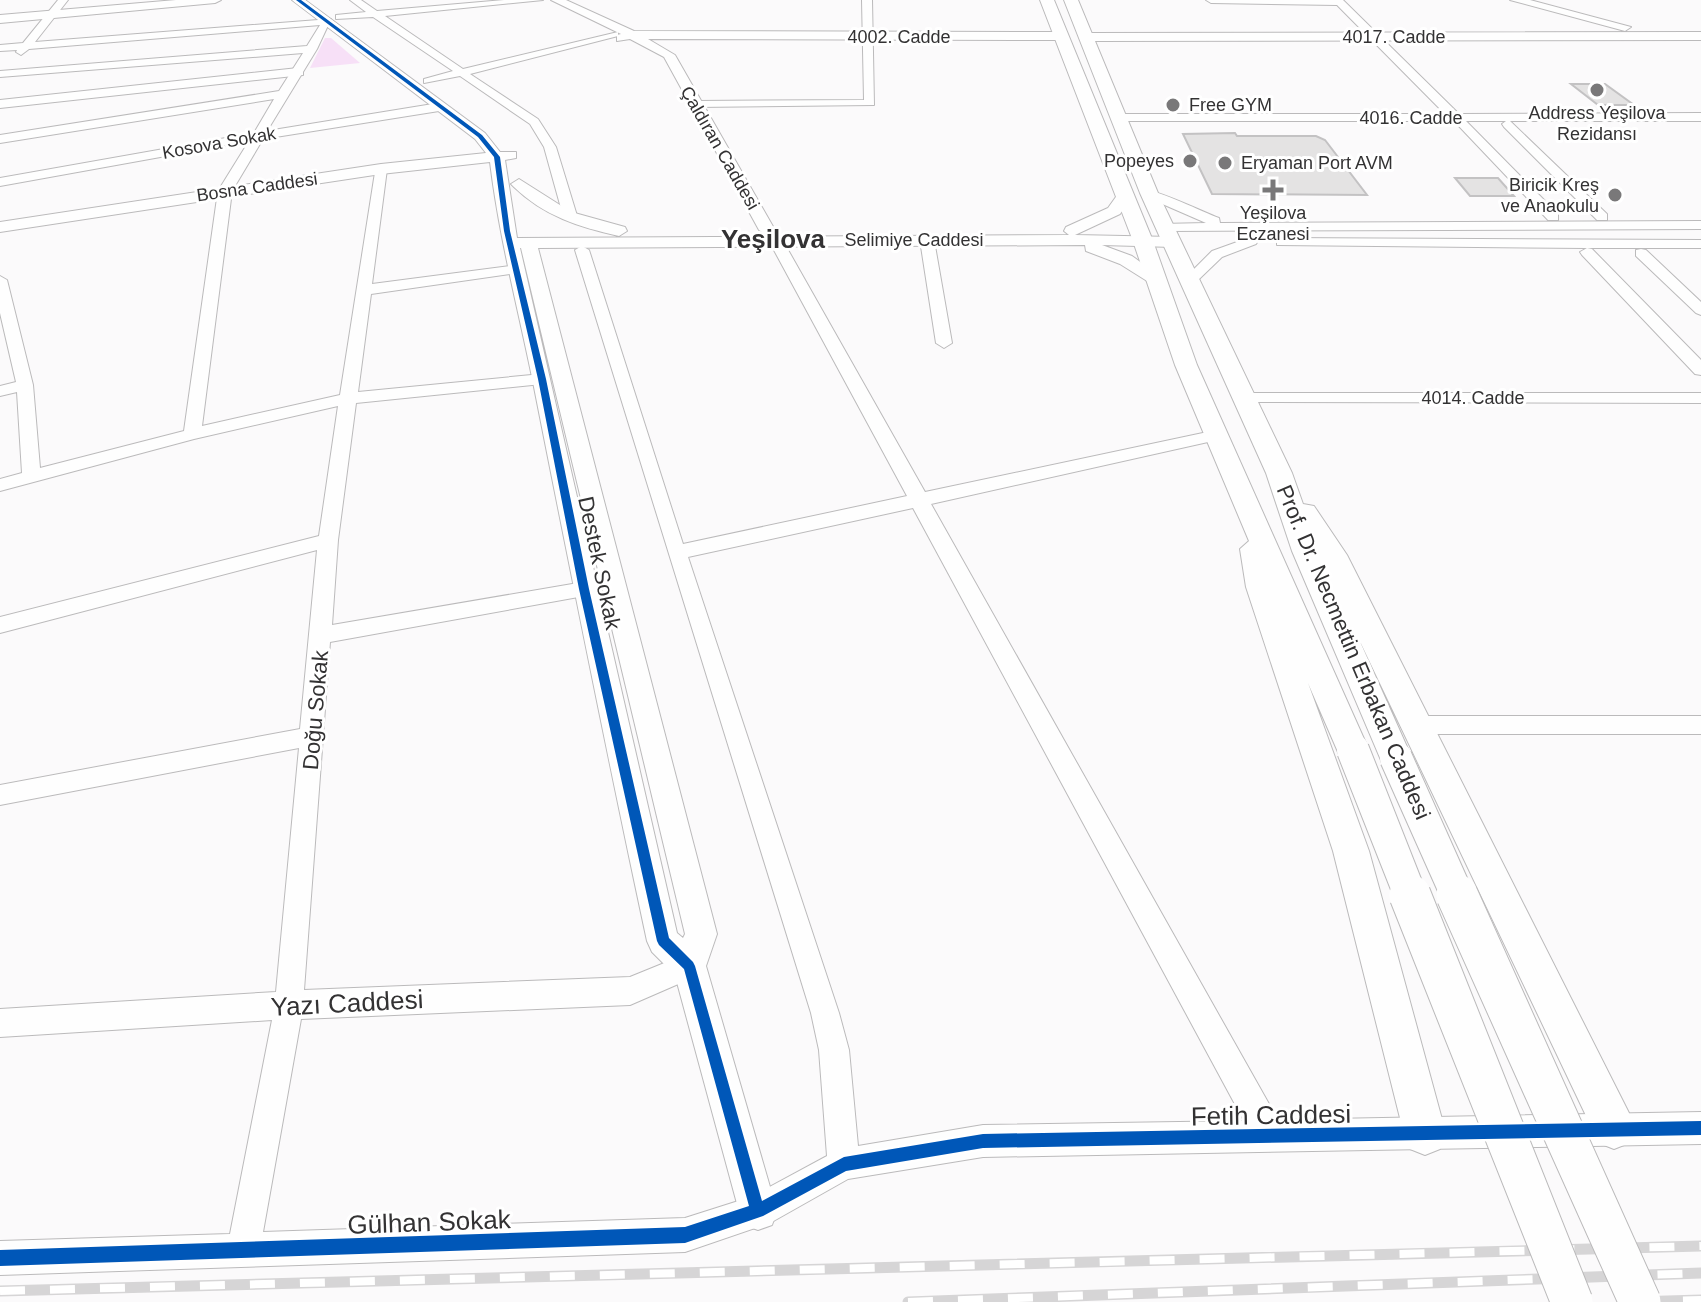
<svg xmlns="http://www.w3.org/2000/svg" width="1701" height="1302" viewBox="0 0 1701 1302" font-family="Helvetica,sans-serif">
  <style>
    .green { fill: #f7e0f7 }
    .building { fill: #e4e3e3; stroke: #c3c2c3; stroke-width: 2 }
    .lines { fill: none; stroke-linecap: round; stroke-linejoin: round }
    .minor-casing { stroke: #bbbabb; stroke-width: 2 }
    .tertiary-casing { stroke: #bbbabb; stroke-width: 2 }
    .secondary-casing { stroke: #bbbabb; stroke-width: 2 }
    .minor { fill: #fefefe; fill-rule: evenodd }
    .tertiary { fill: #fefefe; fill-rule: evenodd }
    .secondary { fill: #fefefe; fill-rule: evenodd }
    .rail-casing { stroke: #d6d5d6; stroke-width: 11 }
    .rail { stroke: #fff; stroke-width: 8; stroke-dasharray: 25; stroke-linecap: butt }
    .secondary-bridge-far1-casing { stroke: #bbbabb; stroke-width: 34; stroke-linecap: butt }
    .secondary-bridge-casing { stroke: #bbbabb; stroke-width: 43; stroke-linecap: butt }
    .secondary-bridge-far1 { stroke: #fefefe; stroke-width: 32 }
    .secondary-bridge { stroke: #fefefe; stroke-width: 41 }
    .cycleway-casing { stroke: #fff; stroke-width: 5 }
    .cycleway { fill: #0057b8; fill-rule: evenodd }
    .poi-dot { fill: #797879; stroke: #fff; stroke-width: 3 }
    .labels { text-anchor: middle; stroke-width: 6; stroke-linejoin: round; paint-order: stroke }
    .far-street-label { font-size: 18px; fill: #333233; stroke: #fff }
    .far-poi-label { font-size: 18px; fill: #333233; stroke: #fff; text-anchor: start }
    .street-label { font-size: 22px; fill: #333233; stroke: #fff }
    .far-district-label { font-size: 26px; font-weight: bold; fill: #333233; stroke: #fff }
    .near-street-label { font-size: 26px; fill: #333233; stroke: #fff }
  </style>
  <rect width="100%" height="100%" fill="#fbfafb"/>
  <path class="green" d="M325 38H331L360 63 310 68Z"/>
  <path class="building" d="M1571 84H1605L1634 105H1598Z
    M1235 133 1237 136H1316L1325 140 1367 195 1212 194 1183 134Z
    M1455 178H1498L1514 196H1470Z"/>
  <g class="lines">
    <g class="minor-casing">
      <path id="minor" d="M58 0H68L35 42 331 19 317 49 267 131 439 103 445 107 439 111 263 139 232 191 202 426 340 395 376 166 387 169 372 284 517 265 524 269 517 273 371 294 358 392 542 374 550 379 542 384 356 403 338 540 332 625 584 582 591 584 594 589 591 594 584 596 330 642 304 990 630 977 689 953 699 957 703 966 699 975 630 1005 301 1019 263 1232 685 1218 751 1197 827 1156 819 1050 811 1013 575 250 582 246 589 250 683 544 907 496 769 241 776 237 783 241 925 492 1217 430 1223 431 1226 435 1217 440 931 504 1278 1120 1701 1112V1144L983 1157 848 1179 770 1223 685 1252 0 1275V1241L230 1234 272 1020 0 1037V1009L276 992 299 748 0 805V785L300 729 317 550 0 633V617L319 536 338 406 194 439 0 491V479L22 473 17 392 0 396V386L16 382 0 313V276L7 280 33 385 40 468 184 431 218 191 249 141 0 186V178L254 133 274 99 0 143V135L279 91 303 53 0 77V71L307 46 320 25 29 49 21 55 16 52 17 50 0 51V45L23 43ZM913 508 1244 1121 983 1125 858 1146 849 1050 839 1013 688 557Z
        M350 0H361L377 11 504 0H543L385 16 463 69 618 32V36L470 74 538 119 556 147 578 219 576 222 564 219 544 147 530 124 460 76 424 83V79L453 71 373 17 336 19V15L366 12Z
        M862 0H872L874 105 696 107 690 104 696 101 864 100Z
        M1206 0H1343L1459 114 1701 113V121H1510L1607 214V220H1597L1504 127 1502 124 1506 121H1466L1558 214V220H1548L1454 121H1116L1114 118 1120 114H1445L1337 5 1211 3Z
        M1144 190C1156 189 1203 212 1219 218L1220 223 1701 221V229L1166 231 1159 227 1161 224 1206 223 1144 196Z
        M927 236 934 240 952 343 944 348 936 343 920 240Z
        M1251 237 1258 241 1256 244 1222 257 1196 282H1186L1184 279 1212 251Z
        M1282 238 1701 240V248H1587L1592 249 1701 360V375L1695 374 1582 255 1580 252 1587 248 1277 245V239Z
        M1641 249 1646 250 1701 302V315L1696 313 1636 256V250Z
        M1245 393H1701V403L1239 402 1236 398Z
        M1417 716H1701V734H1417L1409 732 1405 725 1409 718Z"/>
    </g>
    <g class="tertiary-casing">
      <path id="tertiary" d="M176 0H221L215 3 0 23V15Z
        M292 0H305L485 133 500 152H516V158L505 160 517 238 1069 235 1064 231 1066 227 1108 208 1118 194 1124 192 1132 197 1120 214 1075 235 1173 237 1181 242 1173 247 1102 245 1132 256 1161 277 1164 281 1161 285 1155 286 1120 264 1086 251 1085 245 538 248 717 934 706 966 777 1211 772 1225 758 1230 744 1225 739 1211 675 975 652 952 647 941C607 755 570 569 533 382 518 308 499 237 490 162L381 174 0 232V222L381 164 486 153 475 139ZM520 248H521L685 934 683 938 677 933Z
        M551 0H566L634 31 1062 32 1068 36 1062 40 648 39 675 55 775 230 767 235 759 230 664 57 630 39 617 41V35L621 34Z
        M1510 0H1530L1631 27 1625 31Z
        M1701 32V40L1087 41 1081 37 1087 33Z
        M298 68 303 69V75L0 108V100Z
        M519 179 571 212 625 227 627 231 619 236C579 227 544 216 514 187L511 184Z"/>
    </g>
    <g class="secondary-casing">
      <path id="secondary" d="M1040 0H1054L1153 241 1197 365 1369 750 1365 759 1353 763 1341 759 1308 683 1369 851 1446 1134 1440 1149 1425 1155 1410 1149 1404 1134 1333 851 1246 587 1240 549 1249 541 1175 365 1133 241Z
        M1064 0H1078L1158 193 1292 473 1303 504 1314 506 1347 555 1629 1113 1635 1128 1629 1143 1614 1149 1599 1143 1357 635 1412 758 1408 768 1396 772 1384 768 1380 758 1292 551 1266 473 1140 193Z"/>
    </g>
    <use href="#minor" class="minor"/>
    <use href="#tertiary" class="tertiary"/>
    <use href="#secondary" class="secondary"/>
    <g class="rail-casing">
      <path id="rail" d="M0 1291 1701 1246
        M908 1302 1701 1273
        M1633 1302 1701 1300"/>
    </g>
    <use href="#rail" class="rail"/>
    <g class="secondary-bridge-far1-casing">
      <path id="secondary-bridge-far1" d="M1353 750 1411 897
        M1396 758 1458 897"/>
    </g>
    <g class="secondary-bridge-casing">
      <path id="secondary-bridge" d="M1410 895 1572 1302
        M1457 895 1640 1302"/>
    </g>
    <use href="#secondary-bridge-far1" class="secondary-bridge-far1"/>
    <use href="#secondary-bridge" class="secondary-bridge"/>
    <g class="cycleway-casing">
      <path id="cycleway" d="M296 0H301L482 135 500 157 510 231 546 379 589 589 669 938 693 962 695 966 762 1201 844 1157 983 1134 1701 1121V1135L983 1148 846 1171 763 1216 685 1243 0 1266V1250L685 1227 749 1206 684 969 659 945 657 941 579 589 538 379 504 231 494 157 478 137Z"/>
    </g>
    <use href="#cycleway" class="cycleway"/>
  </g>
  <g class="poi-dot">
    <circle cx="1597" cy="90" r="8"/>
    <circle cx="1173" cy="105" r="8"/>
    <circle cx="1190" cy="161" r="8"/>
    <circle cx="1225" cy="163" r="8"/>
    <path d="M1269 178h8v8h8v8h-8v8h-8v-8h-8v-8h8z"/>
    <circle cx="1615" cy="195" r="8"/>
  </g>
  <g class="labels">
    <g class="far-street-label">
      <text x="899" y="43">4002. Cadde</text>
      <text x="1394" y="43">4017. Cadde</text>
      <text x="1411" y="124">4016. Cadde</text>
      <text transform="translate(219 143) rotate(-10)" y="6">Kosova Sokak</text>
      <text transform="translate(720 148) rotate(60)" y="6">Çaldıran Caddesi</text>
      <text transform="translate(257 187) rotate(-8)" y="6">Bosna Caddesi</text>
      <text x="914" y="246">Selimiye Caddesi</text>
      <text x="1473" y="404">4014. Cadde</text>
    </g>
    <g class="far-poi-label">
      <text x="1189" y="111">Free GYM</text>
      <text x="1597" y="119" text-anchor="middle">Address Yeşilova<tspan x="1597" dy="21">Rezidansı</tspan></text>
      <text x="1174" y="167" text-anchor="end">Popeyes</text>
      <text x="1241" y="169">Eryaman Port AVM</text>
      <text x="1599" y="191" text-anchor="end">Biricik Kreş<tspan x="1599" dy="21">ve Anaokulu</tspan></text>
      <text x="1273" y="219" text-anchor="middle">Yeşilova<tspan x="1273" dy="21">Eczanesi</tspan></text>
    </g>
    <g class="street-label">
      <text transform="translate(600 563) rotate(78)" y="8">Destek Sokak</text>
      <text transform="translate(1354 652) rotate(67)" y="8">Prof. Dr. Necmettin Erbakan Caddesi</text>
      <text transform="translate(315 710) rotate(-85)" y="8">Doğu Sokak</text>
    </g>
    <g class="far-district-label">
      <text x="773" y="248">Yeşilova</text>
    </g>
    <g class="near-street-label">
      <text transform="translate(347 1003) rotate(-3)" y="9">Yazı Caddesi</text>
      <text transform="translate(1271 1115) rotate(-1)" y="9">Fetih Caddesi</text>
      <text transform="translate(429 1222) rotate(-2)" y="9">Gülhan Sokak</text>
    </g>
  </g>
</svg>
